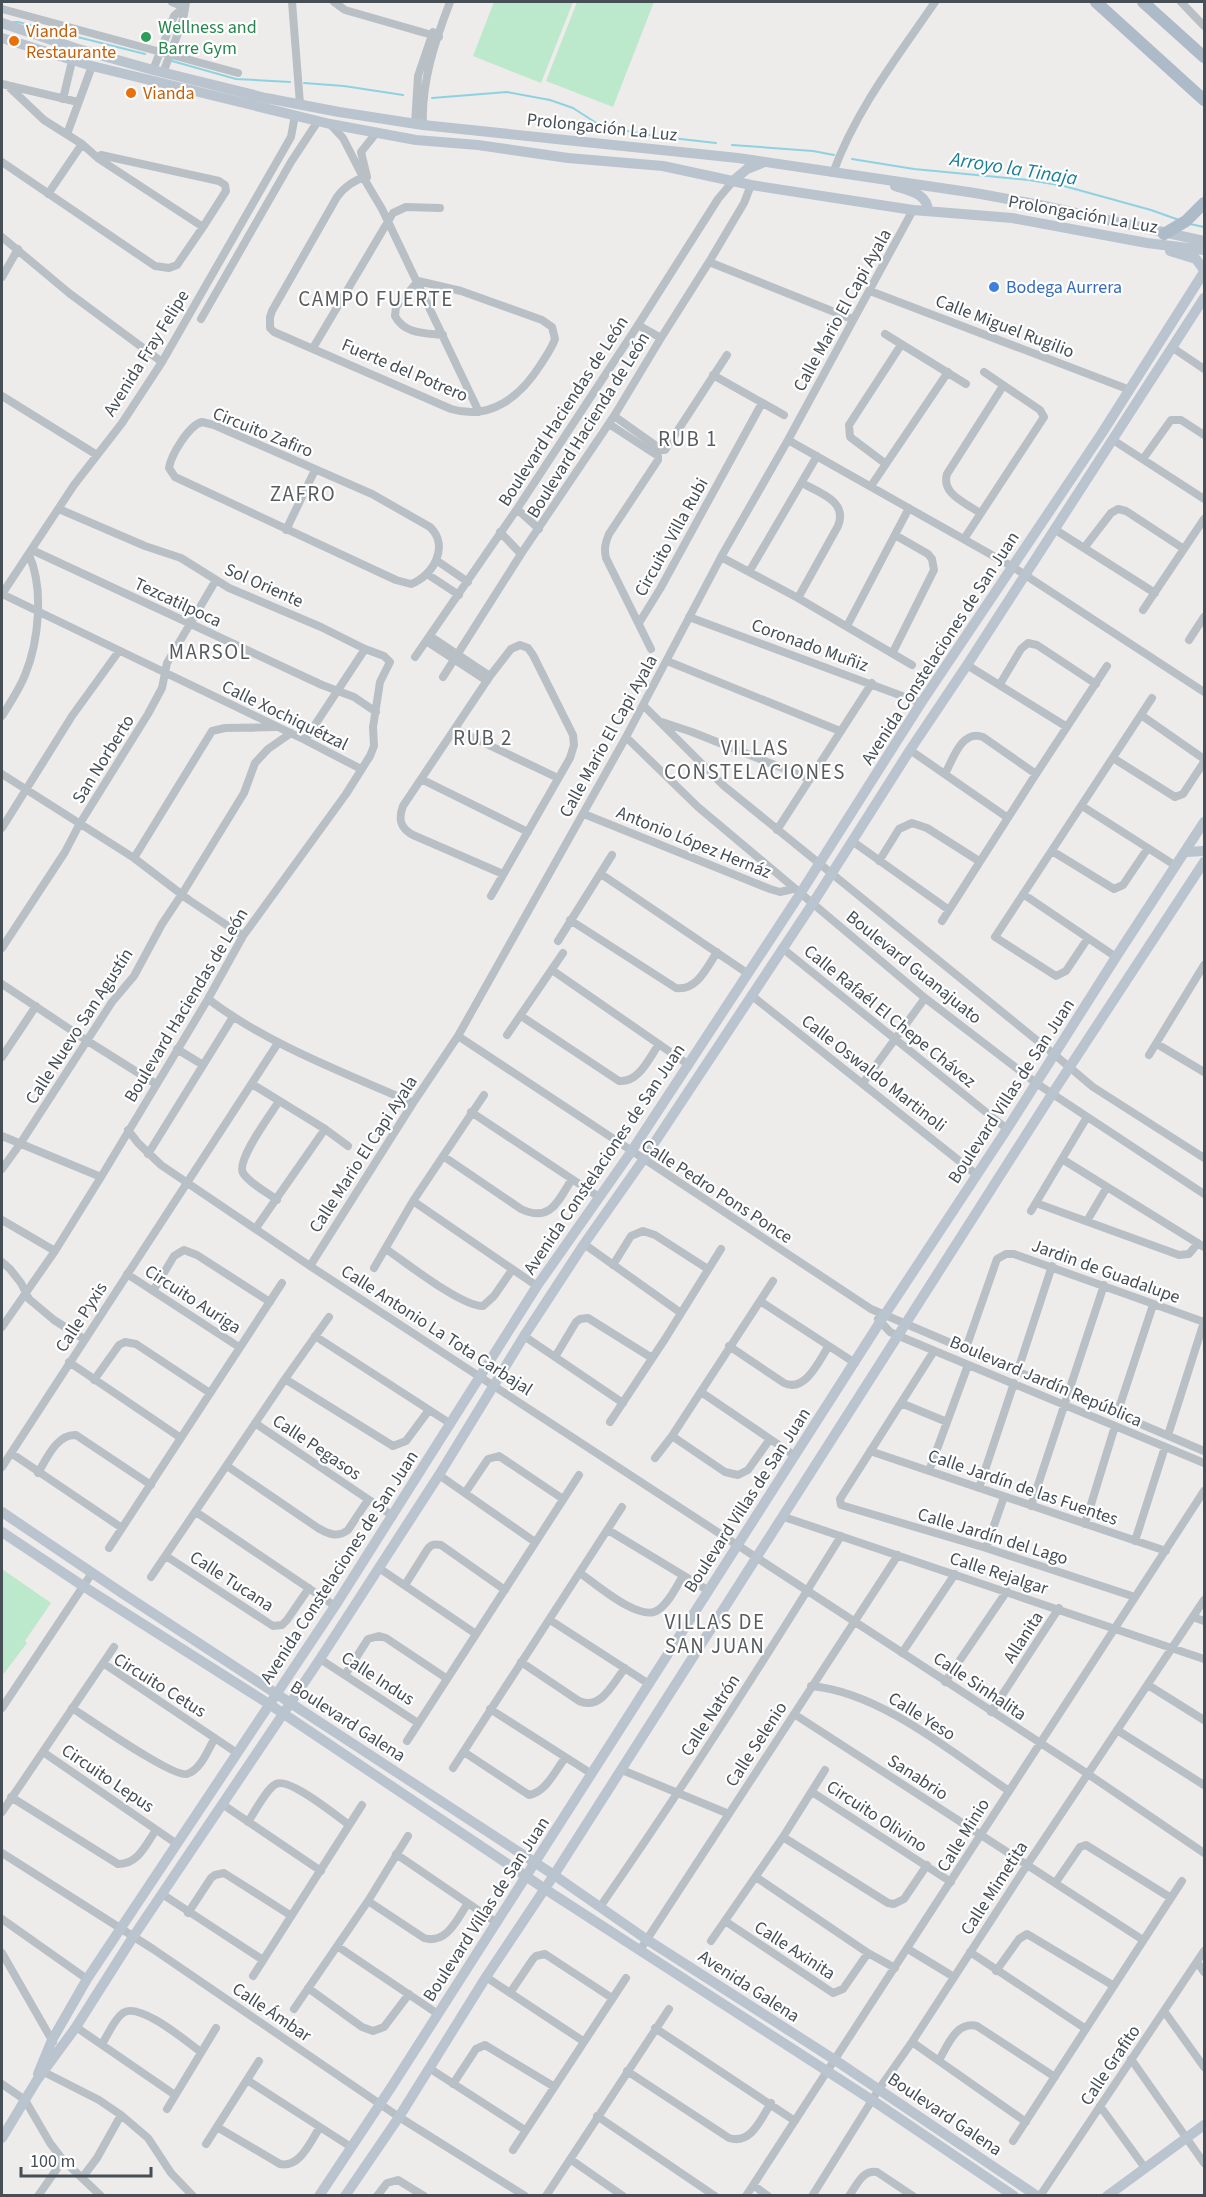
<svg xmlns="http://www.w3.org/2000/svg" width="1206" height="2197" viewBox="0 0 1206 2197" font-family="'Source Sans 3',sans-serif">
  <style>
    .green { fill: #bce9cc }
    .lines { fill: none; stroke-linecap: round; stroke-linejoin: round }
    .stream { stroke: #8ed2e1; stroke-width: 2 }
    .street { stroke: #b8c0c6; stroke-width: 8 }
    .secondary { stroke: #bac4ce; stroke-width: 10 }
    .primary { stroke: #adbbc8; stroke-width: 12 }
    .leisure-dot { fill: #2e9e5b; stroke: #fff; stroke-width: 2 }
    .food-dot { fill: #e8710a; stroke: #fff; stroke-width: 2 }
    .shop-dot { fill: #3f7fe0; stroke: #fff; stroke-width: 2 }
    .labels { text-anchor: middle; stroke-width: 4.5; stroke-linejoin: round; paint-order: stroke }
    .leisure-label { font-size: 18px; fill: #27864d; stroke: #fff; text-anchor: start }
    .food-label { font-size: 18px; fill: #c56008; stroke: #fff; text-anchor: start }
    .street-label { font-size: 18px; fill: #464f56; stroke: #fff }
    .shop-label { font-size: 18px; fill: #366cbe; stroke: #fff; text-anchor: start }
    .water-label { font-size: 20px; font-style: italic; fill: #1a7f95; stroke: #fff }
    .quarter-label { font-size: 21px; letter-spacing: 1.5px; fill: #595c5f; stroke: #fff }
  </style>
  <rect width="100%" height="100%" fill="#eeebeb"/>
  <path class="green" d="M494 2H573L541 83 473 56Z
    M577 2H654L613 107 546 81Z
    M2 1569 51 1603 25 1641 27 1643 2 1676Z"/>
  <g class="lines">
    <path class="stream" d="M14 22H18L145 54
      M172 61 236 79 290 82
      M304 83 344 86 403 95
      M432 98 507 92 550 100 573 108 601 126 654 136 716 143
      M732 145 813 151 834 155
      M852 159 914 169 1029 180 1064 186 1151 210 1179 220
      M1190 224 1204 227"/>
    <path class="street" d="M172 2 184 7
      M292 2 300 104
      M334 2 345 10 439 37
      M1181 2 1204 26
      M2 9 238 73
      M153 70 174 16 184 7
      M163 73 183 20 186 2
      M2 84 78 102
      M7 85 44 120 82 144 48 194
      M63 99 72 61
      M295 115 291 137 162 362 122 423 74 485 2 594 305 740 361 769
      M330 124 343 138 363 177 382 209 479 412
      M415 124 418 76 433 32
      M423 125C421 83 435 41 450 2
      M67 134 92 66
      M82 144 99 159 203 227 226 191 225 185 219 181 101 155 99 159
      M2 162 155 266 169 268 177 265 203 227
      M833 173C855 111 898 56 935 2
      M366 176C354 181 345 186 337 197L272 311 270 317V328L274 332 451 409C491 421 521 396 541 364 546 356 552 348 555 339L552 327 542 320 461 291 418 281 396 307 395 316C404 334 425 333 443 335
      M367 177 361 152 377 132
      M2 237 69 293 162 362
      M709 262 852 319
      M2 277 18 249
      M870 291 1130 390
      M201 319 291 162 318 121
      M638 325 661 338
      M885 334 966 384
      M313 348 393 213 406 207 440 208
      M1173 348 1204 369
      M713 375 784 415
      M2 396 97 455
      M614 416 662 450H665L727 355
      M202 422 214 425 372 494 430 527C450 546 433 576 411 584L396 580 175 477 169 468C171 455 189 425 202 422Z
      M609 424 658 456V460L609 534C605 543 604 549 606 558L651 649
      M788 440 1013 567 1204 692
      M1113 440 1204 499
      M1143 459 1171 420H1181L1204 435
      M886 464 850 437 849 425 901 345
      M871 486 948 372
      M517 509 539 529
      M980 513C966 503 941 494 947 474L1003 386
      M1054 529 1155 593
      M286 530 315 470
      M500 532 521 554
      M964 539 1044 417 1040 410 984 372
      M1084 548 1111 513 1118 509 1126 511 1184 549
      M32 550 322 685 354 697 376 712
      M721 557 798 598 912 665
      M436 560 468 582
      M749 572 817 456
      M427 574 459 595
      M798 598 838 526C848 501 820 493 802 483
      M1143 610 1204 519
      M689 617 921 703
      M639 623 660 589 762 403
      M847 626 909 508
      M430 636 490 676
      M1189 640 1204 617
      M426 641 487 681
      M893 652 934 570 932 559 928 554 895 535
      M415 657 517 509 638 325 718 199 734 180
      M667 661 840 731
      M967 665 1067 727
      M443 677 521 554 614 416 661 338 709 262 744 203 751 185
      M1000 684 1021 649 1028 643 1037 645 1096 684
      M643 705 724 786 1055 1055 1093 1087 1204 1158
      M1141 715 1204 759
      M2 716C10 703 19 690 25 675 39 641 44 588 29 555
      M662 722 692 732 810 779
      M455 729 558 778
      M626 737 698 807 925 998 1036 1083 1204 1194
      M305 740 365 649
      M910 750 1008 818
      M1113 758 1175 797 1183 794 1204 762
      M2 774 134 858 189 900 243 936
      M945 774C953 759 962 729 983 737L1036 774
      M421 779 528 832
      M1082 806 1176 866
      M584 814 770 889 780 892 793 889
      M2 828 72 716 119 651
      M777 830 872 683
      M852 841 949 910
      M1052 851 1114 889 1123 885 1148 848
      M134 858 212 731 225 728 277 727
      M879 861 899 829 912 823 927 828 979 861
      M601 874 747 973
      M1023 894 1116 957
      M491 896 570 758 574 745 573 735 533 655 528 648 520 645 511 649 490 676 403 806C398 819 400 828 413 835L503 874
      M570 920 676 988C697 991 707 967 717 952
      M942 921 1036 774 1107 666
      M1088 938 1066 971 1056 976 995 937 1152 698
      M558 941 612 855
      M2 948 65 852 79 825 148 714 162 688 167 663 216 580
      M782 948 1007 1129
      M552 970 689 1065
      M2 984 86 1040 156 1084
      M751 995 977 1175
      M208 999C269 1045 343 1072 413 1103
      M521 1016 619 1081C639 1083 649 1058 659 1044
      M507 1035 563 953
      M458 1036 871 1309 1204 1451
      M1157 1044 1204 1072
      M177 1049 203 1065
      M1149 1055 1204 965
      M2 1057 36 1006
      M863 1083 925 998
      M252 1084 325 1129 348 1146
      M471 1112 599 1197
      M128 1130 138 1143 161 1165 310 1266 1088 1774 1204 1853
      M2 1136 101 1177
      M148 1154 233 1017
      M443 1156 521 1209C551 1223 558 1201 572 1179
      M1062 1159 1204 1247
      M2 1169 20 1144 112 1002 134 976 162 924 182 894 244 793 255 763 268 749 291 733
      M277 1200C267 1192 250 1184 243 1173 236 1160 271 1114 279 1101
      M413 1201 537 1286
      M1036 1203 1179 1255 1189 1254 1198 1243
      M1031 1211 1087 1117
      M2 1220 55 1251
      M1087 1221 1107 1187
      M256 1228 325 1129
      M584 1244 681 1313
      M386 1249C405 1262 462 1307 483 1306L494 1296 512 1270
      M2 1262 10 1269 21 1283 29 1299 54 1320 84 1339
      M613 1265 631 1236 643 1231 655 1235 708 1269
      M310 1266 413 1103 458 1036 626 737 721 557 788 440 913 210
      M374 1268 413 1201 484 1095
      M127 1274 239 1347
      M153 1291 174 1256 184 1250 197 1255 270 1302
      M760 1301 855 1363
      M878 1319 890 1332 899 1336 1204 1463
      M2 1327 55 1251 101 1177 208 999 243 936 346 794 370 756 374 746 373 727 380 682 390 662 384 656 365 649 321 627 229 588 181 558 145 546 59 509
      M315 1336 451 1424
      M524 1336 623 1403
      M729 1346 784 1383C805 1393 819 1361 828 1347
      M966 1348 997 1259 1006 1254H1014L1204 1322
      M934 1351 840 1499 841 1505 986 1548 1135 1597
      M555 1357 576 1322 580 1319 588 1318 652 1358
      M69 1362 181 1438
      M1017 1373 1052 1266
      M285 1379 393 1446 406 1441 429 1410
      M94 1380 119 1345 125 1342 136 1344 210 1393
      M701 1392 795 1456
      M901 1403 947 1422
      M1117 1414 1153 1305
      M610 1422 665 1339 721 1249
      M255 1423 393 1516
      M1168 1435 1204 1322
      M672 1436 725 1472 738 1475 748 1470 770 1439
      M870 1451 1166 1551
      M11 1453 122 1528
      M655 1458 672 1436 773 1281
      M227 1466 318 1528C328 1534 338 1538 348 1530L368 1500
      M2 1467 278 1043
      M929 1471 968 1365
      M38 1473C47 1458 57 1434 76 1435L151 1485
      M439 1475 535 1542
      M979 1488 1014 1383
      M465 1493 488 1459 499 1456 563 1499
      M1031 1506 1104 1285
      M196 1512 335 1606
      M784 1517 1204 1659
      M1085 1524 1115 1426
      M608 1530 709 1591
      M1135 1541 1165 1447
      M109 1548 282 1283
      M986 1548 1004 1497
      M166 1556 273 1626 282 1625 287 1620 309 1588
      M379 1568 476 1634
      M580 1573C596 1584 640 1623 658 1610 669 1603 676 1587 683 1576
      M151 1577 285 1379 329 1317
      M405 1585 427 1550C431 1544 434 1544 441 1545L505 1590
      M1193 1617 1204 1621
      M550 1620 649 1684
      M902 1653 955 1574
      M320 1659 418 1723
      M521 1662 579 1701C601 1711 613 1683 625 1668
      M103 1663 237 1753
      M345 1675 368 1639 379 1636 386 1638 446 1678
      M945 1682 1007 1591
      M1148 1685 1204 1720
      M811 1686C880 1692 953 1753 1009 1791
      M2 1708 92 1573
      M72 1708C89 1719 173 1778 187 1774 201 1770 208 1749 215 1738
      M490 1709 592 1774
      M991 1712 1059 1608
      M794 1714 1143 1940
      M1117 1730 1204 1785
      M407 1741 579 1475
      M43 1752 177 1844
      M464 1752 529 1795C546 1792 555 1771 565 1758
      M453 1768 622 1507
      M622 1770 729 1814
      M812 1792 951 1882
      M11 1797 118 1864C138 1865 146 1844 156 1830
      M222 1804 321 1871
      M2 1812 114 1647
      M248 1822C254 1813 267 1788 276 1784 289 1777 337 1816 349 1825
      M783 1837 888 1903 894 1904 904 1899 927 1865
      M2 1853 153 1949 399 2117 525 2196
      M396 1854 497 1923
      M756 1877 868 1953 895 1968
      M1056 1882 1080 1847 1086 1845 1171 1898
      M162 1894 263 1960
      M368 1901 424 1938C447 1945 457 1919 468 1903
      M600 1907C684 1786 764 1661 841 1536
      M188 1913 211 1878 215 1875 224 1873 290 1915
      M2 1919 87 1979
      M725 1921 833 1993 843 1989 868 1953
      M711 1941 783 1837 825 1770
      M337 1946 438 2014
      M908 1949 954 1977
      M640 1950 898 1555
      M970 1952 1086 2029
      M2 1953 53 2042
      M1197 1962 1204 1972
      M996 1971 1019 1939 1027 1934 1114 1986
      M253 1976 362 1805
      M486 1977 583 2041
      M308 1988 362 2027 373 2031 384 2027 409 1994
      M510 1993 533 1959 536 1956 545 1954 612 1998
      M294 2009 368 1901 408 1836
      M1164 2011 1204 2067
      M76 2027 175 2095
      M655 2028 795 2121
      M912 2042 1026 2122
      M102 2044C108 2035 114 2019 123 2013 139 2001 187 2042 201 2052
      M1131 2059 1204 2163
      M939 2060C948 2045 956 2021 977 2026L1055 2077
      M429 2068 525 2130
      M40 2070 99 2100 121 2115 148 2138 171 2173 193 2196
      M627 2071 729 2138C751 2145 761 2119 771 2103
      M247 2080 351 2147
      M2 2084 25 2100 50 2143 63 2160 101 2196
      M453 2084 476 2049 485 2045 553 2086
      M1100 2106 1145 2168
      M167 2109 216 2028
      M597 2116 715 2196
      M217 2127 280 2164C300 2168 310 2142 320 2127
      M1013 2141 1182 1881
      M206 2144 259 2061
      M513 2150 626 1978
      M570 2159 623 2196
      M82 2178 97 2158 121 2115
      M753 2185 768 2196
      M38 2196 63 2160
      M377 2196 387 2183 398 2180 424 2196
      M546 2196 669 2009
      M746 2196 1204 1491
      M812 2196 879 2089 912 2042 1027 1865 1204 1600
      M849 2196C857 2185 862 2170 877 2172L913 2196
      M1040 2196 1204 1951"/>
    <path class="secondary" d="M2 23 75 48 153 70 266 98 339 112 423 125 738 158 975 193 1035 204 1204 241
      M2 38 92 66 330 124 416 140 478 145 568 158 663 166 751 185 913 210 1012 218 1147 243 1204 250
      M734 180 747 169 762 163
      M895 186C909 191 927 193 928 211
      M1170 251 1196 259 1204 270
      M1186 852 1204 851
      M2 1512 125 1595 554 1875 646 1939 835 2060 1037 2196
      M2 1532 83 1586 269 1704 545 1889 878 2104 1014 2196
      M38 2074 52 2040 87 1979 335 1606 537 1286 631 1152 800 894 921 703 1102 433 1204 272
      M2 2138 37 2080 76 2027 133 1937 320 1659 439 1475 524 1336 584 1244 643 1160 813 903 910 750 967 665 1204 298
      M319 2196 392 2086 880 1322 1007 1129 1116 957 1204 822
      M345 2196 399 2117 486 1977 554 1875 1052 1094 1204 862
      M1107 2196 1204 2125"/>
    <path class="primary" d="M1096 2 1204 100
      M1143 2 1204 57
      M1164 234 1186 221 1204 203"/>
  </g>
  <circle class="leisure-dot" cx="146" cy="37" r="6"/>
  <g class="food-dot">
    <circle cx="14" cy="41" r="6"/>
    <circle cx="131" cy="93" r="6"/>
  </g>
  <circle class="shop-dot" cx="994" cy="287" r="6"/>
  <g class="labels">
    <g class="leisure-label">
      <text x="158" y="33">Wellness and<tspan x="158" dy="21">Barre Gym</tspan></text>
    </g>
    <g class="food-label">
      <text x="26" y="37">Vianda<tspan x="26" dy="21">Restaurante</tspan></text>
      <text x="143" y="99">Vianda</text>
    </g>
    <g class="street-label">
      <text transform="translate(602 127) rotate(6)" y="6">Prolongación La Luz</text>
      <text transform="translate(1083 214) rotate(10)" y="6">Prolongación La Luz</text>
      <text transform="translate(842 310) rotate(-61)" y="6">Calle Mario El Capi Ayala</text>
      <text transform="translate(1005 326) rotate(21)" y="6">Calle Miguel Rugilio</text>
      <text transform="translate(146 353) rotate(-58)" y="6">Avenida Fray Felipe</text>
      <text transform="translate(405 370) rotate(23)" y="6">Fuerte del Potrero</text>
      <text transform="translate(563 411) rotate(-57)" y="6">Boulevard Haciendas de León</text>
      <text transform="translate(588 425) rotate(-58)" y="6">Boulevard Hacienda de León</text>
      <text transform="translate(263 432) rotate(22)" y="6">Circuito Zafiro</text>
      <text transform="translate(671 537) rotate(-61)" y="6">Circuito Villa Rubi</text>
      <text transform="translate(264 585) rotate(24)" y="6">Sol Oriente</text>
      <text transform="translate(178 602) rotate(25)" y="6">Tezcatilpoca</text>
      <text transform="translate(810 645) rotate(20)" y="6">Coronado Muñiz</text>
      <text transform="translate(940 648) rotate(-57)" y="6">Avenida Constelaciones de San Juan</text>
      <text transform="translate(285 715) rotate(26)" y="6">Calle Xochiquétzal</text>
      <text transform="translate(608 736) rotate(-61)" y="6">Calle Mario El Capi Ayala</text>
      <text transform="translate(103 759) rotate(-58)" y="6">San Norberto</text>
      <text transform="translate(694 842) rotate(22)" y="6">Antonio López Hernáz</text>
      <text transform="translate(914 967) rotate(39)" y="6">Boulevard Guanajuato</text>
      <text transform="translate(186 1005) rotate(-59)" y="6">Boulevard Haciendas de León</text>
      <text transform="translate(890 1016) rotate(39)" y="6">Calle Rafaél El Chepe Chávez</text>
      <text transform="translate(79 1026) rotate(-57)" y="6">Calle Nuevo San Agustín</text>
      <text transform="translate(874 1073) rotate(38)" y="6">Calle Oswaldo Martinoli</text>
      <text transform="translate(1011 1091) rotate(-57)" y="6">Boulevard Villas de San Juan</text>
      <text transform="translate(363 1154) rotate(-57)" y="6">Calle Mario El Capi Ayala</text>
      <text transform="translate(604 1159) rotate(-56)" y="6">Avenida Constelaciones de San Juan</text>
      <text transform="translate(717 1191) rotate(33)" y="6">Calle Pedro Pons Ponce</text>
      <text transform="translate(1106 1271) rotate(20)" y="6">Jardin de Guadalupe</text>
      <text transform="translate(193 1299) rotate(33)" y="6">Circuito Auriga</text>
      <text transform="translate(81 1317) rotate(-57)" y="6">Calle Pyxis</text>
      <text transform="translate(437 1330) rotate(33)" y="6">Calle Antonio La Tota Carbajal</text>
      <text transform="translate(1046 1381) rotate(23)" y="6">Boulevard Jardín República</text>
      <text transform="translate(317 1447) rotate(34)" y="6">Calle Pegasos</text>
      <text transform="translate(1023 1487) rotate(19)" y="6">Calle Jardín de las Fuentes</text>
      <text transform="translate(747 1500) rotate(-57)" y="6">Boulevard Villas de San Juan</text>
      <text transform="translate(993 1536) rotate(17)" y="6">Calle Jardín del Lago</text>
      <text transform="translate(339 1567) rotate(-57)" y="6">Avenida Constelaciones de San Juan</text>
      <text transform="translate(999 1573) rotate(18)" y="6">Calle Rejalgar</text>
      <text transform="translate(232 1581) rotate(33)" y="6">Calle Tucana</text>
      <text transform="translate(1023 1637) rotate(-57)" y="6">Allanita</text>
      <text transform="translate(378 1678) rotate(33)" y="6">Calle Indus</text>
      <text transform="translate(160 1685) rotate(32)" y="6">Circuito Cetus</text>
      <text transform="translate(980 1686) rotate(34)" y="6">Calle Sinhalita</text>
      <text transform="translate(710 1715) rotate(-57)" y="6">Calle Natrón</text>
      <text transform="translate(922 1716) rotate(32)" y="6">Calle Yeso</text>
      <text transform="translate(348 1721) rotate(33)" y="6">Boulevard Galena</text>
      <text transform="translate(756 1744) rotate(-57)" y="6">Calle Selenio</text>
      <text transform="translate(918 1777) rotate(33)" y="6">Sanabrio</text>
      <text transform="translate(108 1778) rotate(34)" y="6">Circuito Lepus</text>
      <text transform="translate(877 1816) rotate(33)" y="6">Circuito Olivino</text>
      <text transform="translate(963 1835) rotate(-58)" y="6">Calle Minio</text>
      <text transform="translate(994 1888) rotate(-57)" y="6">Calle Mimetita</text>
      <text transform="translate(486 1909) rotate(-57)" y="6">Boulevard Villas de San Juan</text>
      <text transform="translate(795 1950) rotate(33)" y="6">Calle Axinita</text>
      <text transform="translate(749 1986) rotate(33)" y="6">Avenida Galena</text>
      <text transform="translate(272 2012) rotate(34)" y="6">Calle Ámbar</text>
      <text transform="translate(1110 2065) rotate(-56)" y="6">Calle Grafito</text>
      <text transform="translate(945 2114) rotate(34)" y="6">Boulevard Galena</text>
    </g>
    <g class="shop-label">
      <text x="1006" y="293">Bodega Aurrera</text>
    </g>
    <g class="water-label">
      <text transform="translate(1014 168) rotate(9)" y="7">Arroyo la Tinaja</text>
    </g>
    <g class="quarter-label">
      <text x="376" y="306">CAMPO FUERTE</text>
      <text x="688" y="446">RUB 1</text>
      <text x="303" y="501">ZAFRO</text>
      <text x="210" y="659">MARSOL</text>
      <text x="483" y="745">RUB 2</text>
      <text x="755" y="755">VILLAS<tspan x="755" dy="24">CONSTELACIONES</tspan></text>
      <text x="715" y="1629">VILLAS DE<tspan x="715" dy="24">SAN JUAN</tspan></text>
    </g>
  </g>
  <rect width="1206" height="2197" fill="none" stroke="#464f56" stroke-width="6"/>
  <path d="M21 2167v9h130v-9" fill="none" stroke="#464f56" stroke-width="3"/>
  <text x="30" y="2167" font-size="18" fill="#464f56" stroke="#ffffff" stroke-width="4.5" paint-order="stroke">100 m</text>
</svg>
